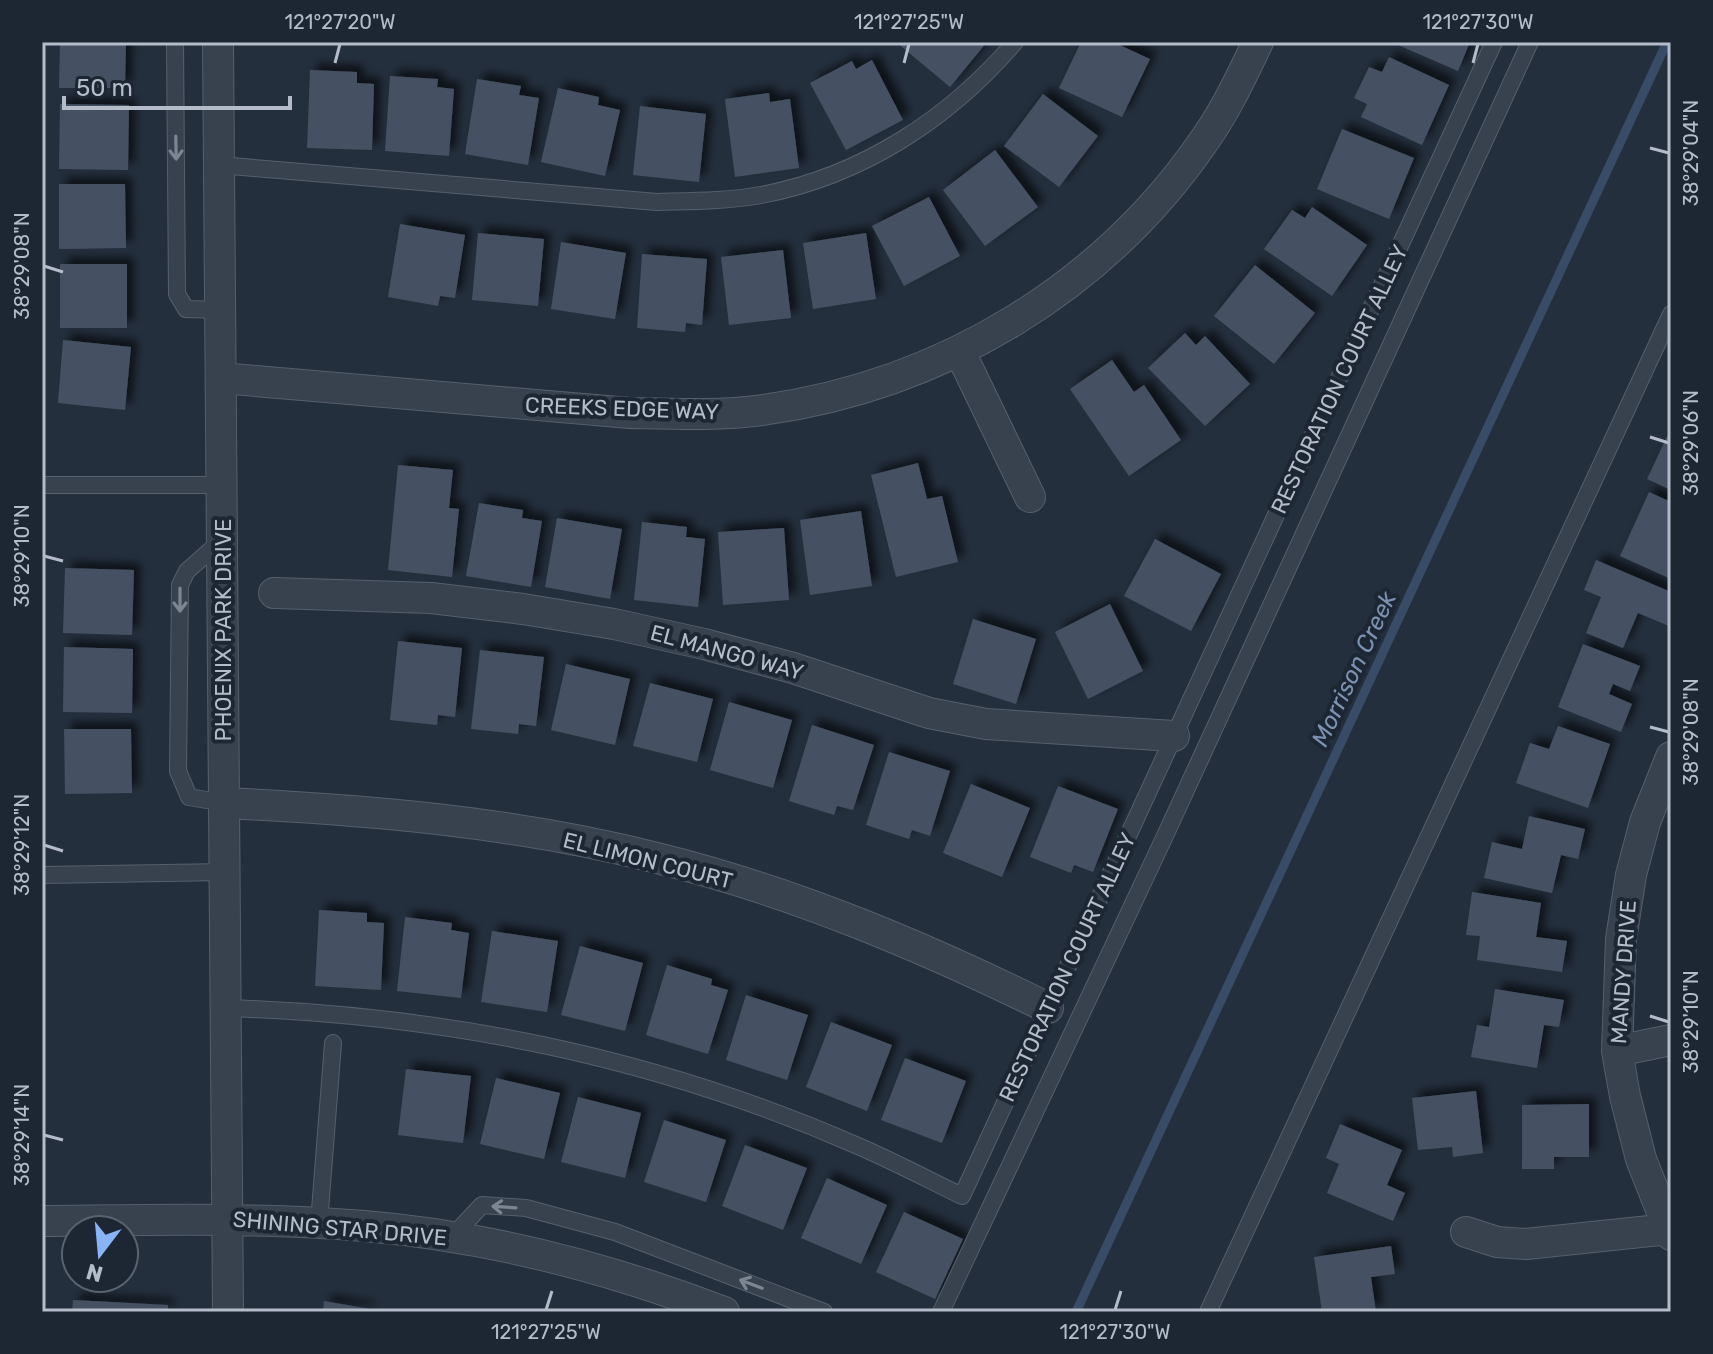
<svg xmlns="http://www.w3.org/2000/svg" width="1713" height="1354" viewBox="0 0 1713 1354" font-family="Rubik,sans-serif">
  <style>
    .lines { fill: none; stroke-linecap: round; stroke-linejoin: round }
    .stream { stroke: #394c67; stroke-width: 9 }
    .building { fill: #455162; filter: url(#shadow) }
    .lane-casing { stroke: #565f6c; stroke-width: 18 }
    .street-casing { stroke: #565f6c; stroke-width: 32 }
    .lane { stroke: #38414e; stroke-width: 16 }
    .street { stroke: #38414e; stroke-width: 30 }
    .oneway { stroke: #7c8592 }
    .ticks { fill: none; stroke: #b4bcc9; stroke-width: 3 }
    .labels { text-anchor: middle; stroke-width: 8; stroke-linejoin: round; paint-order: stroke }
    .street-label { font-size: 22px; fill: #b4bcc9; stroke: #1d2633 }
    .water-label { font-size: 24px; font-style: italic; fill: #7c92b1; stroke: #1d2633 }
    .neatline { fill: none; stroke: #b4bcc9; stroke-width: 3 }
    .ticks-label { font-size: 20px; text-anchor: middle; fill: #b4bcc9 }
  </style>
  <defs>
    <filter id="shadow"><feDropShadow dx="7" dy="-7" stdDeviation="4" flood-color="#0009"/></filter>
  </defs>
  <rect width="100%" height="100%" fill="#242f3e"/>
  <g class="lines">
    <path class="stream" d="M1076 1312 1667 42"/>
  </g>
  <path class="building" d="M60 42H126L125 88H59Z
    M896 42H987L950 87Z
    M1081 42H1113L1150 59 1122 117 1059 88Z
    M1397 42H1470L1458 71 1396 44Z
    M1389 57 1449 85 1422 145 1361 117 1367 104 1354 98 1369 67 1382 72Z
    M872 60 903 120 846 150 810 83 852 61 856 69Z
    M310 70 357 72V83L374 84 372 150 307 148Z
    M390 76 438 79 437 87 454 89 449 156 385 151Z
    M477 79 521 86 519 95 539 98 528 165 465 154Z
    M558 88 599 97 598 105 620 110 605 176 541 162Z
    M769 93 770 102 790 99 799 168 735 177 725 99Z
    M1043 94 1098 136 1059 187 1004 146Z
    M60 104 129 105 128 170 59 169Z
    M640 106 706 114 699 182 633 175Z
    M1342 129 1414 158 1389 219 1317 189Z
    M995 150 1038 207 985 246 943 190Z
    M59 184H125L126 248 59 249Z
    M929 197 960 256 904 286 872 226Z
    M1312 207 1367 245 1332 296 1264 249 1292 210 1305 218Z
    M400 224 465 235 455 298 440 296 438 306 388 297Z
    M478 233 544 239 538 306 472 300Z
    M866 233 876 299 813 309 803 243Z
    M561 242 626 253 615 319 551 309Z
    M783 250 791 318 729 325 721 257Z
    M642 254 707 259 702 325 686 323 685 332 637 328Z
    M60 264H127V328H60Z
    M1255 265 1315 313 1274 364 1214 316Z
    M1185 333 1196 345 1205 336 1250 384 1205 426 1148 368Z
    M63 340 131 347 125 410 58 403Z
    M1112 360 1134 392 1144 385 1181 440 1129 476 1070 389Z
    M1671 428V490L1647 479Z
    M918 463 927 499 942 496 958 562 896 577 871 475Z
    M398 465 453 470 449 508 459 509 452 577 388 570Z
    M1649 492 1671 502V579L1620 556Z
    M479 503 523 510 522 518 542 521 531 587 466 576Z
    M861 511 872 586 810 595 800 520Z
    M557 518 622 529 610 599 545 587Z
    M642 522 687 527 686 537 705 539 698 607 634 600Z
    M784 528 789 600 723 605 718 532Z
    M1155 539 1221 574 1191 631 1124 596Z
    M1596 560 1671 592 1669 626 1638 613 1623 648 1586 633 1601 597 1584 590Z
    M65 568 134 570 132 635 63 633Z
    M1110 604 1143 671 1088 699 1055 632Z
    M973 619 1036 639 1016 704 953 684Z
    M398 641 462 648 455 717 438 715 437 725 390 720Z
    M1583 644 1640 666 1630 691 1613 684 1609 694 1632 704 1621 732 1558 707Z
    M64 647 133 649 132 713 63 712Z
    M480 650 544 657 536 726 519 724 518 734 471 729Z
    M566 664 630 679 615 745 551 730Z
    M650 683 713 699 697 762 633 746Z
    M729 702 792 720 773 788 710 770Z
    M812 725 874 745 853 810 837 806 834 815 789 801Z
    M1558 726 1610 744 1588 808 1516 783 1530 743 1549 749Z
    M64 729H131L132 793 65 794Z
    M889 752 950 771 930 836 912 830 909 839 866 825Z
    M971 784 1030 808 1002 877 943 853Z
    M1058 786 1118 809 1093 872 1074 865 1071 873 1030 857Z
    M1529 816 1585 829 1578 859 1561 855 1552 893 1484 878 1492 842 1522 849Z
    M1472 892 1541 903 1536 937 1567 941 1562 972 1477 960 1480 936 1466 935Z
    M319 910 367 913V922L384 923 381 990 315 986Z
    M405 917 452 923 451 930 469 933 461 998 397 991Z
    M492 931 558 941 547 1012 481 1002Z
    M580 946 643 963 625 1031 561 1015Z
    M667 965 712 979 711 985 728 990 708 1054 646 1035Z
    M1495 989 1564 1000 1559 1027 1544 1025 1537 1068 1471 1057 1477 1025 1489 1027Z
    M746 995 808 1015 787 1080 726 1060Z
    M831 1022 892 1045 867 1111 806 1087Z
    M905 1058 966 1081 942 1143 881 1120Z
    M406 1069 471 1076 463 1143 398 1135Z
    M496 1078 560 1093 544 1159 480 1144Z
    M1476 1091 1483 1153 1453 1157 1452 1147 1418 1150 1412 1098Z
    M578 1097 641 1113 625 1178 561 1162Z
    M1589 1104V1157H1554V1169H1522V1105Z
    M664 1120 726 1140 706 1202 644 1182Z
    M1340 1124 1402 1150 1387 1185 1405 1193 1393 1221 1327 1193 1339 1164 1326 1158Z
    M745 1145 807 1168 783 1230 722 1206Z
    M827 1178 887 1205 861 1264 801 1238Z
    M904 1212 963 1239 935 1299 876 1272Z
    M1391 1246 1395 1274 1371 1277 1376 1312H1322L1314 1257Z
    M73 1300 168 1305V1312H72Z
    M324 1301 370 1309V1312H323Z"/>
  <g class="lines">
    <g class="lane-casing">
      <path id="lane" d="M175 42 177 294 186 309 221 310
        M219 165 657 202C692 201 727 201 761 195 862 176 949 119 1015 42
        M42 485H222
        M221 541 187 571 180 585 178 771 189 797 224 803
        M42 875 225 872
        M226 1008C447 1015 655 1057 858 1146 893 1161 927 1179 962 1196L1494 42
        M319 1223 333 1043
        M452 1237 482 1205 526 1208 615 1232 824 1312
        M941 1312 1164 838 1530 42
        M1208 1312 1671 314"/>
    </g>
    <g class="street-casing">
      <path id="street" d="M218 42 228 1312
        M960 352 1030 497
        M221 378 630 413C674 414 719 416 763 410 942 385 1104 288 1206 138 1227 108 1242 75 1258 42
        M274 593 431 598 523 609 614 624 704 644 793 668 929 713 986 724 1174 736
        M1671 757 1645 822 1631 875 1621 939 1617 1051 1625 1096 1641 1159 1671 1235
        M224 803C371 810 514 822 657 858 794 892 922 946 1048 1008
        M1617 1051 1671 1040
        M42 1221C150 1220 257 1217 364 1226 487 1236 609 1268 724 1312
        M1466 1232 1497 1242 1526 1244 1669 1229"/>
    </g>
    <use href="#lane" class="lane"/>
    <use href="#street" class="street"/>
  </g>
  <defs><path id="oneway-shaft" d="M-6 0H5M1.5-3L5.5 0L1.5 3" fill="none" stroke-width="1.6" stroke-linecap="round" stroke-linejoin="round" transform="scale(2)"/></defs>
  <g class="oneway">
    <use href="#oneway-shaft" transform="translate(176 148) rotate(89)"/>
    <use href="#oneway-shaft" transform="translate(180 600) rotate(90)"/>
    <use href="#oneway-shaft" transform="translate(504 1207) rotate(-176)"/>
    <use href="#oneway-shaft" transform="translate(751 1284) rotate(-159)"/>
  </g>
  <path class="ticks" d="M335 63 340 44M904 63 909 44M1473 63 1478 44M1650 148 1669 153M44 266 63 272M1650 437 1669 443M44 556 63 561M1650 727 1669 732M44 845 63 851M1650 1016 1669 1022M44 1135 63 1140M546 1310 552 1291M1115 1310 1121 1291"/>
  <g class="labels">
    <g class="street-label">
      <text transform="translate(1339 379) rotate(-65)" y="8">RESTORATION COURT ALLEY</text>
      <text transform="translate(622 408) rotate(2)" y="8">CREEKS EDGE WAY</text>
      <text transform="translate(223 630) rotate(-90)" y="8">PHOENIX PARK DRIVE</text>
      <text transform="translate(727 652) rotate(15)" y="8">EL MANGO WAY</text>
      <text transform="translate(648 860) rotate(14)" y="8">EL LIMON COURT</text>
      <text transform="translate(1067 967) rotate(-65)" y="8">RESTORATION COURT ALLEY</text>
      <text transform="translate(1623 972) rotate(-86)" y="8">MANDY DRIVE</text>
      <text transform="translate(340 1228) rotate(5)" y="8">SHINING STAR DRIVE</text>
    </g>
    <g class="water-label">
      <text transform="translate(1354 669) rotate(-65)" y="8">Morrison Creek</text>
    </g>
  </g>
  <rect width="1713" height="1354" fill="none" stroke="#1d2633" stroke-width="88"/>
  <g transform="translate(100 1254) rotate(196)"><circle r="38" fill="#1d2633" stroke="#59626f" stroke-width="2"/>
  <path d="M0-6L14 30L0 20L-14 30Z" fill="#8ab4f8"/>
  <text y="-12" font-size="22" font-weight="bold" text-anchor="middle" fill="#b4bcc9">N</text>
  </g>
  <path d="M64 96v12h226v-12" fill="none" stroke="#b4bcc9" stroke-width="4"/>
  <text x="76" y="96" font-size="24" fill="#b4bcc9" stroke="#1d2633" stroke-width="6" paint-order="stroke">50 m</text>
  <rect x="44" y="44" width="1625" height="1266" class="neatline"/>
  <g class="ticks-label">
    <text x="340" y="29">121°27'20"W</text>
    <text x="909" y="29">121°27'25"W</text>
    <text x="1478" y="29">121°27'30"W</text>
    <text transform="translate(1691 153) rotate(-90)" y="7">38°29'04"N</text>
    <text transform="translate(22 266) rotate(-90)" y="7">38°29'08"N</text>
    <text transform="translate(1691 443) rotate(-90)" y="7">38°29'06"N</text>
    <text transform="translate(22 556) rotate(-90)" y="7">38°29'10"N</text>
    <text transform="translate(1691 732) rotate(-90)" y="7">38°29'08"N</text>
    <text transform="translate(22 845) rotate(-90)" y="7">38°29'12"N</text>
    <text transform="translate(1691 1022) rotate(-90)" y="7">38°29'10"N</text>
    <text transform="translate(22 1135) rotate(-90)" y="7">38°29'14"N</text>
    <text x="546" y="1339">121°27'25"W</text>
    <text x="1115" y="1339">121°27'30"W</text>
  </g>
</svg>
